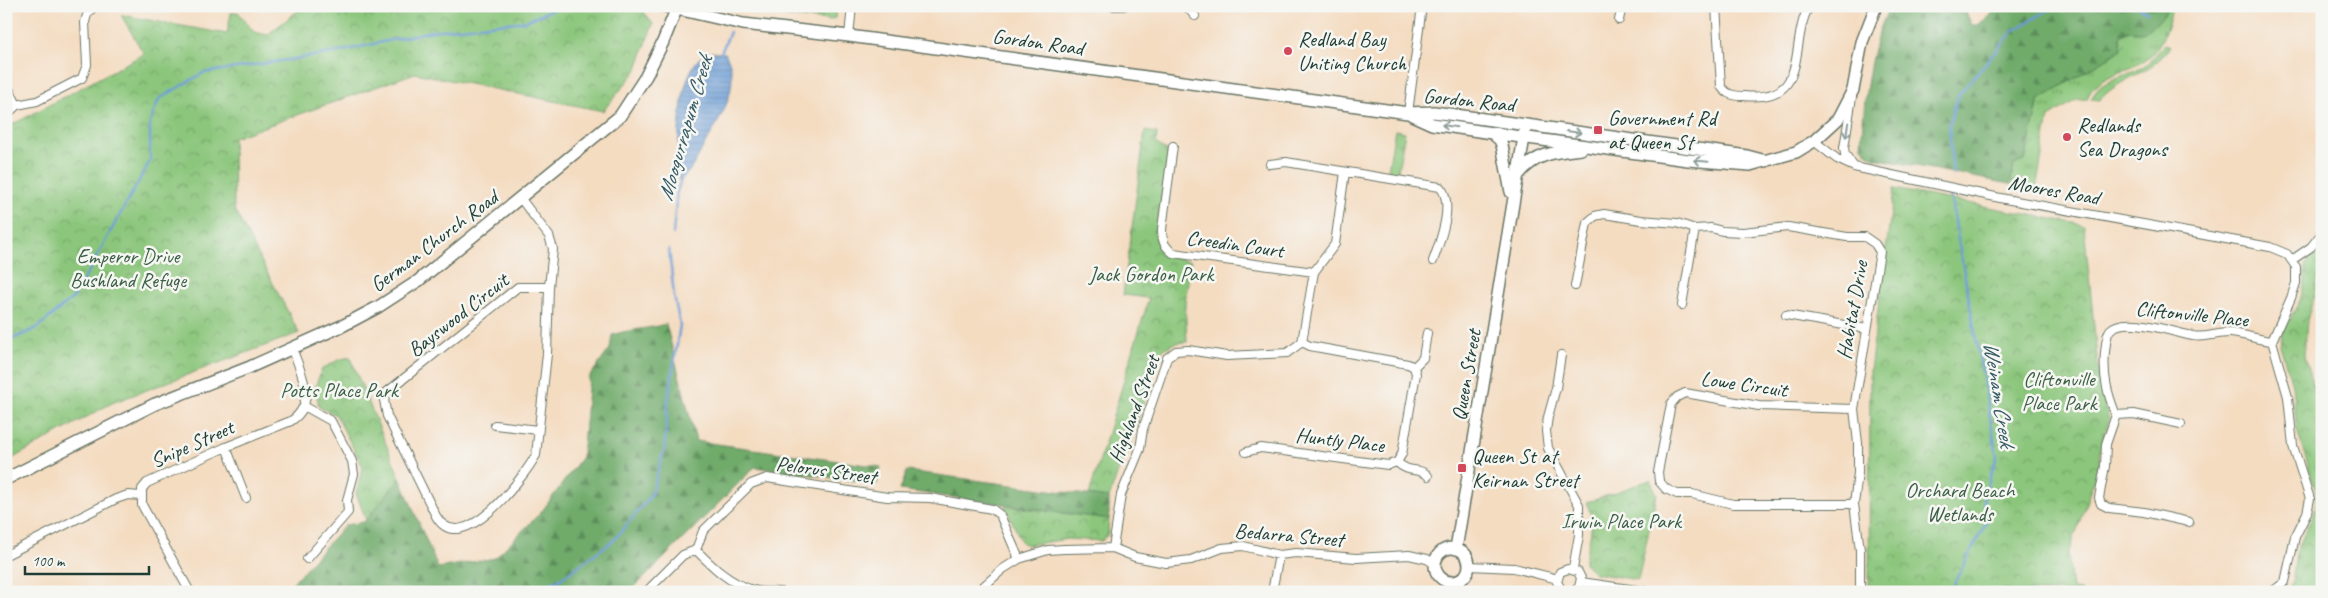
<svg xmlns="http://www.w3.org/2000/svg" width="2328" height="598" viewBox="0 0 2328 598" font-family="Caveat,sans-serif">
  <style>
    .grass { fill: url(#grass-tufts); stroke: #558258 }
    .forest { fill: url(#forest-firs); stroke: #487450 }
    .park { fill: url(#park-crowns); stroke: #558258 }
    .water { fill: url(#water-rules); stroke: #466c84 }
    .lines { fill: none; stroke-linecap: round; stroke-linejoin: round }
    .stream { stroke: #6c9cd5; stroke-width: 2.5 }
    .street-casing { stroke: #6a7565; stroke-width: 10 }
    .secondary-casing { stroke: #6a7565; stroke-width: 14 }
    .street { stroke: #fff; stroke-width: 8 }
    .secondary { stroke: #fff; stroke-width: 11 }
    .oneway { stroke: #8f9e9a }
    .poi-dot { fill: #d1495b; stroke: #f6f6f2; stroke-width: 2 }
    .labels { text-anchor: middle; stroke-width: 5; stroke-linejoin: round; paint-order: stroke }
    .poi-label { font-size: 21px; fill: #1f3d34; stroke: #f6f6f2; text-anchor: start }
    .street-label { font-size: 21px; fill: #1f3d34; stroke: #f6f6f2 }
    .park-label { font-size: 21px; fill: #3a5f46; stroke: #f6f6f2 }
    .water-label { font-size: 22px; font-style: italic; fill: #365a64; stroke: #f6f6f2 }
  </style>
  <defs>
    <pattern id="grass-tufts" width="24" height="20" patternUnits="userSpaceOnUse" patternTransform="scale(1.25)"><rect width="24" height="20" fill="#8bc67b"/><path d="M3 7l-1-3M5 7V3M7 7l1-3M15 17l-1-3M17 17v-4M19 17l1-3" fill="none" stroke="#71a266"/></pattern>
    <pattern id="forest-firs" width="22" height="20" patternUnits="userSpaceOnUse" patternTransform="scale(1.25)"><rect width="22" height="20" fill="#70ab6b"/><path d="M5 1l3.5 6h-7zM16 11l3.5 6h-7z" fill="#5b8c59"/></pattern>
    <pattern id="park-crowns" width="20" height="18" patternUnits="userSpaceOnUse" patternTransform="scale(1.25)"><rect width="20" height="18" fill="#8bc67b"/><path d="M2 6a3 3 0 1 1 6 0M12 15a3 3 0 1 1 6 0" fill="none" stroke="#71a266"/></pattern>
    <pattern id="water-rules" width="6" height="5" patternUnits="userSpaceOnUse" patternTransform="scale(1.25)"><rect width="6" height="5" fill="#6c9cd5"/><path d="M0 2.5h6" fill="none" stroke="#5880ae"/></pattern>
  </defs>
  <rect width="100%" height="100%" fill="#f6f6f2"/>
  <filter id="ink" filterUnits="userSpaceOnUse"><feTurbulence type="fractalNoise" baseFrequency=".02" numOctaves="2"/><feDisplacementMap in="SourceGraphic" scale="10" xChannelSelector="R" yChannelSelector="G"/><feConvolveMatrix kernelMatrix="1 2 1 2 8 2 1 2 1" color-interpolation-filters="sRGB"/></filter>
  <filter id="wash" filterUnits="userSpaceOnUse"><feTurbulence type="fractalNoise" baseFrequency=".0096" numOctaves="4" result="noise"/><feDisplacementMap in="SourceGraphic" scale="20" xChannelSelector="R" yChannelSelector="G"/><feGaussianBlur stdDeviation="1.12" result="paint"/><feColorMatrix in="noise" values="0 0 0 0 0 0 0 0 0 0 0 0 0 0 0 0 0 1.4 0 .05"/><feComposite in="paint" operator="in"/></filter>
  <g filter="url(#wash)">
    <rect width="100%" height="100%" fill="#f4dcc1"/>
    <path class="grass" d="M2166 6H2173C2168 23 2164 43 2150 56 2131 74 2097 72 2087 99L2076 100 2049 117 2036 189 2010 184 2014 165 2025 160 2039 100 2122 49 2120 36 2166 13Z
      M2164 44 2170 46C2155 73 2119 77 2100 100L2091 99C2101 79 2121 78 2139 69 2150 63 2157 54 2164 44Z
      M1395 130 1405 132 1397 176 1387 175Z"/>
    <path class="forest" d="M743 6H793L792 17 744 8Z
      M1890 6H1968L1965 10 1972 25H1978L2001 6H2166C2166 16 2151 31 2141 32 2136 32 2132 30 2128 31L2120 36 2122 49 2039 100 2025 160 2014 165 2010 184 1874 158 1867 153 1861 145C1865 97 1868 49 1890 6Z
      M666 324 696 441 881 467 877 484 755 467 630 592H284L345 525 364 522 400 478 438 568 495 558 542 511 582 457 589 377 610 349 612 335C630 329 648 329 666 324Z
      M907 471 1109 498V519L900 490Z"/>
    <path class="park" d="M304 6H423L428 11 439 6H635L641 8 653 24 636 71 603 111 415 73 233 138 234 209 299 333 112 403 6 462V128L144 54 121 15 227 34 231 13 238 12 254 32 267 35Z
      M793 6H837L835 18 830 20 792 17Z
      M1145 131 1157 133 1156 143 1169 153 1155 235C1160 256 1172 258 1191 261L1185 303 1187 342C1174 342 1165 346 1158 356L1126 457 1120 466 1109 498 1089 495 1149 298 1123 295Z
      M1894 189 2084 225 2099 377 2109 420 2100 450 2099 466 2068 555 2072 588 2084 592H1869L1870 370Z
      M2322 239V264L2307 321 2304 356 2322 415V577L2318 592H2284L2289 589 2293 578 2296 553 2316 507V491L2297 430 2292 385 2280 345 2282 334 2300 300 2305 282V266Z
      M350 357 400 478 366 520 356 493 363 467 336 415 319 407 315 387 322 369 338 360Z
      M1650 480 1657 494 1638 580 1595 573 1584 563C1588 544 1597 520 1586 503Z
      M1005 506 1109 519 1108 534 1102 541 1067 539 1028 545 1022 543Z"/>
    <path class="water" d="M711 52 725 53C744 84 720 119 704 146 697 158 691 173 679 181 677 153 677 75 701 57 704 55 708 53 711 52Z"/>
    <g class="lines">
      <path class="stream" d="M2139 6 2147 13
        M720 55 730 32
        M1953 175 1949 125 1959 94 2013 31 2055 6
        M1950 194 1997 456 1984 496 1986 523 1955 581 1954 592
        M673 234 677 191 682 177
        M6 342 37 328 74 297 150 161V122L159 99 203 73 333 53 432 31 526 21 560 6
        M532 592 559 580 614 540 651 495 664 451 668 401 680 325 674 296 669 249"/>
    </g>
  </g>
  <g filter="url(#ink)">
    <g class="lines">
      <g class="street-casing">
        <path id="street" d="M1112 6H1124
          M1186 6 1195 16
          M1716 6 1721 86C1726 95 1735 96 1744 96 1812 103 1788 44 1809 6
          M1619 20 1622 6
          M849 36 852 6
          M6 83 17 105
          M1852 97 1844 148 1845 154 1854 167
          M1408 113 1422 6
          M6 115 17 105 37 101 82 78 87 65 85 22 87 15 94 6
          M1814 141 1837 159 1854 167 2005 199 2270 247 2287 254 2296 267V283L2291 298 2272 341 2288 397 2293 446 2310 499 2307 513 2295 537 2285 582 2272 592
          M1173 146 1162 229C1162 241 1164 246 1173 253L1314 272
          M1270 164 1286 162 1440 187C1455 203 1440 242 1433 261
          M521 199 549 236 553 249 549 287 547 354 536 455C524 477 461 561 436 516L387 416 384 400 387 392 518 287H549
          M2292 260 2311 247 2322 233
          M1575 286 1587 223 1595 216 1604 214 1641 220 1677 223 1695 229 1711 228 1722 231 1743 232 1788 227 1847 237H1865L1875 244 1880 252 1854 409 1858 443V473L1854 504 1860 550V592
          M1682 305 1695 229
          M1786 315 1867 329
          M1561 355 1556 388 1548 417 1546 431 1548 448 1579 505V535L1573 569
          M1414 367 1423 358 1427 333
          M304 406 331 421 352 461 354 474 347 500 348 512 307 559
          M2116 415 2134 414 2181 424
          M495 425 538 430
          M226 447 246 498
          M1246 452 1261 448 1388 465 1397 462 1402 454 1416 374 1414 367 1408 364 1310 346 1302 342
          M1397 462C1408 474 1421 467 1428 476
          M1854 504H1733L1692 494H1677L1666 489 1659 481 1658 472 1671 404 1677 397 1685 393 1759 406 1854 409
          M2189 522 2144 512 2109 508 2101 504 2099 498 2105 466 2106 444 2116 415C2107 393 2103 376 2105 352 2106 345 2106 335 2110 330 2124 314 2175 333 2193 336 2206 339 2217 332 2231 333 2244 334 2258 340 2272 341
          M1113 548 1121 495 1140 449 1143 429 1167 358 1176 351 1188 350 1227 356 1287 353 1302 342 1314 272 1335 244 1345 172
          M696 550C713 567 729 583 753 590 761 593 772 591 780 592
          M6 555 116 499 128 495 141 496
          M1469 566 1514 568 1558 579
          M1581 582 1650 592
          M190 592 142 505V489L147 483 226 447 291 421C318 403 301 373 292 348
          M646 592 683 555 696 550 703 531 751 484 767 478 887 497 930 498 992 509 1000 515 1019 559
          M977 592 1003 569 1019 559 1048 550 1064 549 1113 548 1135 557 1166 563 1191 560 1222 548 1243 546 1279 555 1296 553 1356 558 1409 555 1427 559 1435 564
          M1272 592 1279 555
          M1566 592 1561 589 1557 582 1560 572 1568 569 1578 572 1581 578 1579 587 1573 592"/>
      </g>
      <g class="secondary-casing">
        <path id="secondary" d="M664 6 743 24 849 36 1408 113 1434 112 1747 156 1766 161
          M1412 115 1432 124 1492 133 1688 160 1750 165 1796 152 1814 141 1838 119 1853 90 1862 42 1876 6
          M1492 133 1500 140 1502 145 1511 192
          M1519 174C1536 153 1555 152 1581 149
          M6 479 155 404 250 367 344 325 378 307 418 281 620 116 646 76 663 42 676 10
          M1435 565a17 17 0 1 1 34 0a17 17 0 1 1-34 0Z
          M1456 549 1525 131"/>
      </g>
      <use href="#street" class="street"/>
      <use href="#secondary" class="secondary"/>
    </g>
    <defs><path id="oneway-shaft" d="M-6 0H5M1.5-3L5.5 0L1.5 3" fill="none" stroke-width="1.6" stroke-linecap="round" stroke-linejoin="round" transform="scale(1.25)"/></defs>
    <g class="oneway">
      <use href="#oneway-shaft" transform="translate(1449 126) rotate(-171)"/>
      <use href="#oneway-shaft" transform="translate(1847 130) rotate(99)"/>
      <use href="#oneway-shaft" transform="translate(1574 132) rotate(8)"/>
      <use href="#oneway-shaft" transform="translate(1701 161) rotate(-175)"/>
    </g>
  </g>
  <g class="poi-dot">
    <circle cx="1288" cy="51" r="5"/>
    <rect x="1593" y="125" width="10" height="10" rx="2.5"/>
    <circle cx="2067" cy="137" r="5"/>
    <rect x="1457" y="463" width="10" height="10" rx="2.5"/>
  </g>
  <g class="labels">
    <g class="poi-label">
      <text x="1298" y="46">Redland Bay<tspan x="1298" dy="24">Uniting Church</tspan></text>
      <text x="1608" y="125">Government Rd<tspan x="1608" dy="24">at Queen St</tspan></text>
      <text x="2077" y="132">Redlands<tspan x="2077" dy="24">Sea Dragons</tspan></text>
      <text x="1472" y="463">Queen St at<tspan x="1472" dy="24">Keirnan Street</tspan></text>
    </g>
    <g class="street-label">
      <text transform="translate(1038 42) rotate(8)" y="7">Gordon Road</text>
      <text transform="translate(1469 100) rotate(6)" y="7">Gordon Road</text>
      <text transform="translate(2054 190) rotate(10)" y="7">Moores Road</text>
      <text transform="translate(434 241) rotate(-37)" y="7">German Church Road</text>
      <text transform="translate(1235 244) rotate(8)" y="7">Creedin Court</text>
      <text transform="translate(1852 310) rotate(-80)" y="7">Habitat Drive</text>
      <text transform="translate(2192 314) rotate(6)" y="7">Cliftonville Place</text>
      <text transform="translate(458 315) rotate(-38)" y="7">Bayswood Circuit</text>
      <text transform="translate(1466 375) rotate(-80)" y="7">Queen Street</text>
      <text transform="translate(1744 384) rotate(8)" y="7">Lowe Circuit</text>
      <text transform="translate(1134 409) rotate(-70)" y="7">Highland Street</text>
      <text transform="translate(1340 440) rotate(7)" y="7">Huntly Place</text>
      <text transform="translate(192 444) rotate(-24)" y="7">Snipe Street</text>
      <text transform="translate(826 470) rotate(8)" y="7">Pelorus Street</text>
      <text transform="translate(1289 535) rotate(5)" y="7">Bedarra Street</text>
    </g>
    <g class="park-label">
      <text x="128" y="263">Emperor Drive<tspan x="128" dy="24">Bushland Refuge</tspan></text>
      <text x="1151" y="281">Jack Gordon Park</text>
      <text x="2059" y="386">Cliftonville<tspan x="2059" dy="24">Place Park</tspan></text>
      <text x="339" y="397">Potts Place Park</text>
      <text x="1960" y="497">Orchard Beach<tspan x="1960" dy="24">Wetlands</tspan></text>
      <text x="1621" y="528">Irwin Place Park</text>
    </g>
    <g class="water-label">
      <text transform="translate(684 128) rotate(-74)" y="8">Moogurrapum Creek</text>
      <text transform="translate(2000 394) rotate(81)" y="8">Weinam Creek</text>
    </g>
  </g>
  <rect width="2328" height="598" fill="none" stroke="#f6f6f2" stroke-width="25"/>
  <path d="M25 566v8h124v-8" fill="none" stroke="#1f3d34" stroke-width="2.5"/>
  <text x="32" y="566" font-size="15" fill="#1f3d34" stroke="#f6f6f2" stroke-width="4" paint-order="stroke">100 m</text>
</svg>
